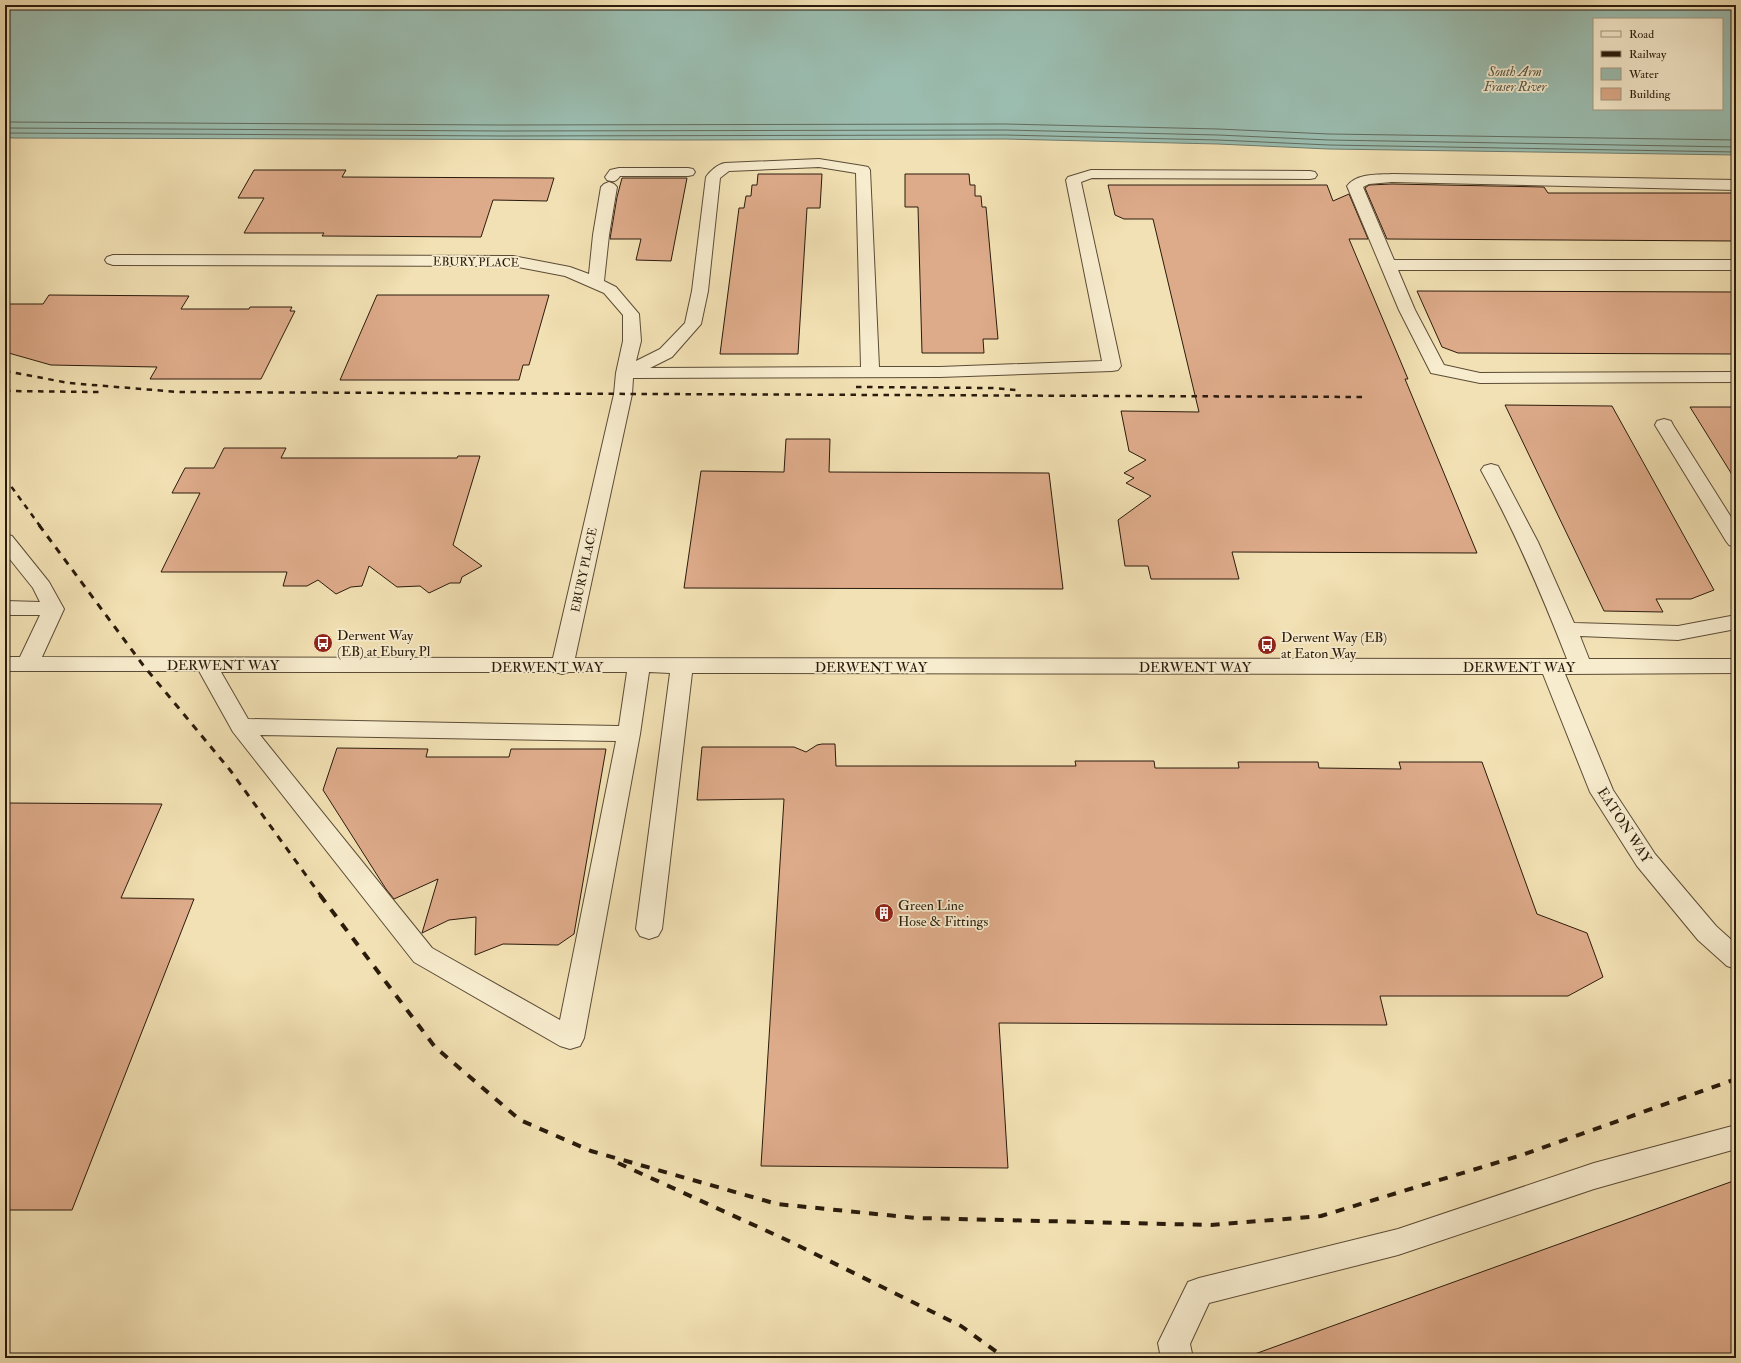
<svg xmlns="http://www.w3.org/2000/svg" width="1741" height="1363" viewBox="0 0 1741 1363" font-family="'IM FELL Double Pica',serif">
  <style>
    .water { fill: #9bbdb0; stroke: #6e7c6e; fill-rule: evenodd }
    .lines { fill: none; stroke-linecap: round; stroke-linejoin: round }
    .shore { stroke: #626c5e; stroke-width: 1 }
    .building { fill: #deab8a; stroke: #2a1b0c }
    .minor-casing { stroke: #5c4c36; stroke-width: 2 }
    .minor { fill: #f7ecce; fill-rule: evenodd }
    .rail-far2 { stroke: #2a1b0c; stroke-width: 2.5; stroke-dasharray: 5.5 5.5; stroke-linecap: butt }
    .rail-far1 { stroke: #2a1b0c; stroke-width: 3; stroke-dasharray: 7 7; stroke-linecap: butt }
    .rail { stroke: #2a1b0c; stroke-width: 4; stroke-dasharray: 9 9; stroke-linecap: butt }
    .labels { text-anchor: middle; stroke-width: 3.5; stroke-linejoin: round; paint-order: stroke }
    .far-street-label { font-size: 12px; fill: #2a1b0c; stroke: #f7ecce }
    .far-water-label { font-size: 13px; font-style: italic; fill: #525445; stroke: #f7ecce }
    .poi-label { font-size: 14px; fill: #2a1b0c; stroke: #f7ecce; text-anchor: start }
    .street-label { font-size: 14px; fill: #2a1b0c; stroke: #f7ecce }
  </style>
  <rect width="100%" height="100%" fill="#f2e1b4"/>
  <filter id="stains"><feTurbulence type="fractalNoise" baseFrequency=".005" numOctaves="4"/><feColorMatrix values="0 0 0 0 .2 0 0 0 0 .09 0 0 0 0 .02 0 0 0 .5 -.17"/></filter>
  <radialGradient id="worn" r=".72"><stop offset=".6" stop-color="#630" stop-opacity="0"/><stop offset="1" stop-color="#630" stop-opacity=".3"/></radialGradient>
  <path class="water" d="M5 5H1736V155L1329 149 1218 144 1005 139 686 140 13 138 5 137ZM1594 19H1722V109H1594Z"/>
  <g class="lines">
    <path class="shore" d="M5 122 502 125 1005 124 1218 129 1329 134 1736 140
      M5 128 502 131 1005 130 1218 135 1329 140 1736 147
      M5 133 502 136 1005 135 1218 140 1329 145 1736 152"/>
  </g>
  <path class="building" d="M254 170H346L342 177 554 178 547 201 493 200 481 237 322 236 324 233H244L264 198H238Z
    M758 174H822L820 208H807L798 354H720L739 208H744L746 196H751L752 185H757Z
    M905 174H969L970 185H975V196H981L982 207H986L998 339H983L984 353H922L918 207H905Z
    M622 178H687L671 261 636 260 641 239H610L617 197Z
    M1392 184 1544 187 1548 193H1736V241L1387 239 1365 188 1369 185Z
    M1108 185H1327L1333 201 1349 194 1368 239H1349L1408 379H1405L1477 553 1232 552 1239 579H1151L1148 566H1125L1118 520 1151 496 1126 483 1134 478 1124 473 1146 460 1129 451 1121 411 1199 412 1153 219H1124L1115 215Z
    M1417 291 1736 292V354L1458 353 1442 347Z
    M49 295 189 296 181 309H249L250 307H292L290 311H295L261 379H150L157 367 51 365 5 352V304H43Z
    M377 295H549L529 365H523L519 380H340Z
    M1505 405 1612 406 1714 590 1691 599H1656L1663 612 1604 611Z
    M1690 407H1736V481Z
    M786 439H830L829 472 1049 473 1063 589 684 588 701 471 784 472Z
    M224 448H286L281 458H457L458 456H480L453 545 482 566 462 577 460 583H450L429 593 420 586 397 587 369 566 362 586 351 587 336 594 318 580 307 586H283L287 572H161L200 493H172L185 468H214Z
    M822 744H835L836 766H1076L1075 761H1154L1155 768H1239L1238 762H1318L1319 768 1401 769 1399 762H1482L1537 914 1587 933 1603 977 1568 996H1380L1387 1025 999 1023 1008 1168 761 1166 784 799 697 800 702 747H794L806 752 817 745Z
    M337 748 428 749 426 757H509L511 749H606L574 934 558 945 503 944 475 955 476 917 449 920 422 933 438 879 394 899 386 889 323 790Z
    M5 803 162 804 121 898 194 899 72 1210H5Z
    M1736 1180V1358H1252V1355Z"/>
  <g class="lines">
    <g class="minor-casing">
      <path id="minor" d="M819 159 863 166 868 167 870 170 879 367H940L1102 361 1066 180 1068 177 1091 170 1310 171 1315 172 1317 175 1315 178 1310 179 1092 178 1081 182 1121 366 1118 370 1112 371 940 377 633 378 632 394 575 658 1567 659C1542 595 1515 531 1481 470L1484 466 1491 464 1498 466 1538 542 1574 623 1678 626 1736 615V629L1678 640 1580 636 1589 659H1736V673L1565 674 1613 790 1655 854 1716 926 1736 944V969L1727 966 1698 940 1637 866 1590 792 1543 674 692 673 662 929 658 936 649 939 640 936 636 929 670 673 649 672 640 734 584 1038 580 1046 570 1049 560 1046 414 962 233 732 199 671H5V657H20L40 615H5V601L40 602 33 588 5 553V534L12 536 49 582 64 609 42 657 553 658 614 394 616 373 623 341V315L604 293 565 276 513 266 113 265 107 263 105 260 107 257 113 255 513 256 570 267 589 274 593 235 601 187 604 184 609 182 614 184 617 187 609 235 604 281 616 287 639 314 641 341 636 361 660 349 685 323 692 291 706 177C710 171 718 164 725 163ZM819 167 856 173 861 367 650 368 672 357 701 324 708 291 720 178 729 171ZM221 672H555L562 674 569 672H627L619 726 248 719ZM260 735 616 741 560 1020 432 948Z
        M619 168H688L693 169 695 172 693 175 688 176H620C616 182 613 182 607 180L605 177 610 170Z
        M1392 174 1736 180V190L1392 182 1369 184 1363 187 1394 260H1736V270H1398L1415 310 1444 365 1480 373 1736 372V382L1480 383 1431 373 1399 310 1347 186C1357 173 1377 175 1392 174Z
        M1664 419 1671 421 1673 425 1736 525V547L1729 545 1726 541 1655 425 1657 421Z
        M1736 1125V1149L1594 1189 1398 1255 1209 1303 1190 1344 1193 1358H1161L1158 1343 1188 1282 1199 1278 1398 1229 1594 1163Z"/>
    </g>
    <use href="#minor" class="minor"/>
    <path class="rail-far2" d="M5 371 69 383 178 392 1366 397
      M856 387 993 388 1016 390
      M5 391 99 392
      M5 478 40 526"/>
    <path class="rail-far1" d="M39 525 143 665 230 770 321 896"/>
    <path class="rail" d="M320 895 435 1047 520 1120 591 1151 777 1204 916 1218 1211 1225 1321 1216 1522 1155 1736 1079
      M618 1163 791 1242 961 1326 1005 1358"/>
  </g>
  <defs>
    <g id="bus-disc" transform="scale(1)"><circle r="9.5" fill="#8f2418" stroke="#f7ecce"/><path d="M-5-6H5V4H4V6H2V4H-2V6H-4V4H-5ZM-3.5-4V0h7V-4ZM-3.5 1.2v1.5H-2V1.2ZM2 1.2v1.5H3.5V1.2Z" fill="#fff"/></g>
    <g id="building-disc" transform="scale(1)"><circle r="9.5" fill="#8f2418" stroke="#f7ecce"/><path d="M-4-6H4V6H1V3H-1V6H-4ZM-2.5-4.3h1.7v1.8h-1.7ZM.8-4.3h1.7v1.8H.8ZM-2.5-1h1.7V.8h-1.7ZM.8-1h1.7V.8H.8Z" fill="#fff"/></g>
  </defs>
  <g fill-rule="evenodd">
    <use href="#bus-disc" x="323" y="643"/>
    <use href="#bus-disc" x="1267" y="645"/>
    <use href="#building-disc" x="884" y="913"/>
  </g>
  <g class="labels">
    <g class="far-street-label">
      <text transform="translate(476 262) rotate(1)" y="4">EBURY PLACE</text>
      <text transform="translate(584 570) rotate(-78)" y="4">EBURY PLACE</text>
    </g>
    <g class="far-water-label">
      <text x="1515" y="76">South Arm<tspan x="1515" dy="15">Fraser River</tspan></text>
    </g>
    <g class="poi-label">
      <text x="337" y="640">Derwent Way<tspan x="337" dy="16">(EB) at Ebury Pl</tspan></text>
      <text x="1281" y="642">Derwent Way (EB)<tspan x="1281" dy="16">at Eaton Way</tspan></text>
      <text x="898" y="910">Green Line<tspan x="898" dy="16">Hose &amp; Fittings</tspan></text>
    </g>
    <g class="street-label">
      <text x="223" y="670">DERWENT WAY</text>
      <text x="547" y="672">DERWENT WAY</text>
      <text x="871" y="672">DERWENT WAY</text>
      <text x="1195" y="672">DERWENT WAY</text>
      <text x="1519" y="672">DERWENT WAY</text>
      <text transform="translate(1625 825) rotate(57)" y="5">EATON WAY</text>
    </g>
  </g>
  <rect width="1741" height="1363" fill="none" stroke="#f2e1b4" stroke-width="20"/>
  <rect x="6" y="6" width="1729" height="1351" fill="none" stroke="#2a1b0c" stroke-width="2"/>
  <rect x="10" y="10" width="1721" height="1343" fill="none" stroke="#2a1b0c"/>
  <rect x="1593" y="18" width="130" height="92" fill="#f7ecce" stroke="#a59880"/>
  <rect x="1601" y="31" width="20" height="6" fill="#f7ecce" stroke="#a59880"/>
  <text x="1629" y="38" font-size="12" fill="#2a1b0c">Road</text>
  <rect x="1601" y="51" width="20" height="6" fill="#2a1b0c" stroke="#a59880"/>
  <text x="1629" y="58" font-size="12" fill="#2a1b0c">Railway</text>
  <rect x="1601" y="68" width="20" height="12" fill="#9bbdb0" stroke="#a59880"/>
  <text x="1629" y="78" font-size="12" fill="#2a1b0c">Water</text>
  <rect x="1601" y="88" width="20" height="12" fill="#deab8a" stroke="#a59880"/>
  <text x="1629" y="98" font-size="12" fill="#2a1b0c">Building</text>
  <rect width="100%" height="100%" filter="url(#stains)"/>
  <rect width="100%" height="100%" fill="url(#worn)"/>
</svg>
